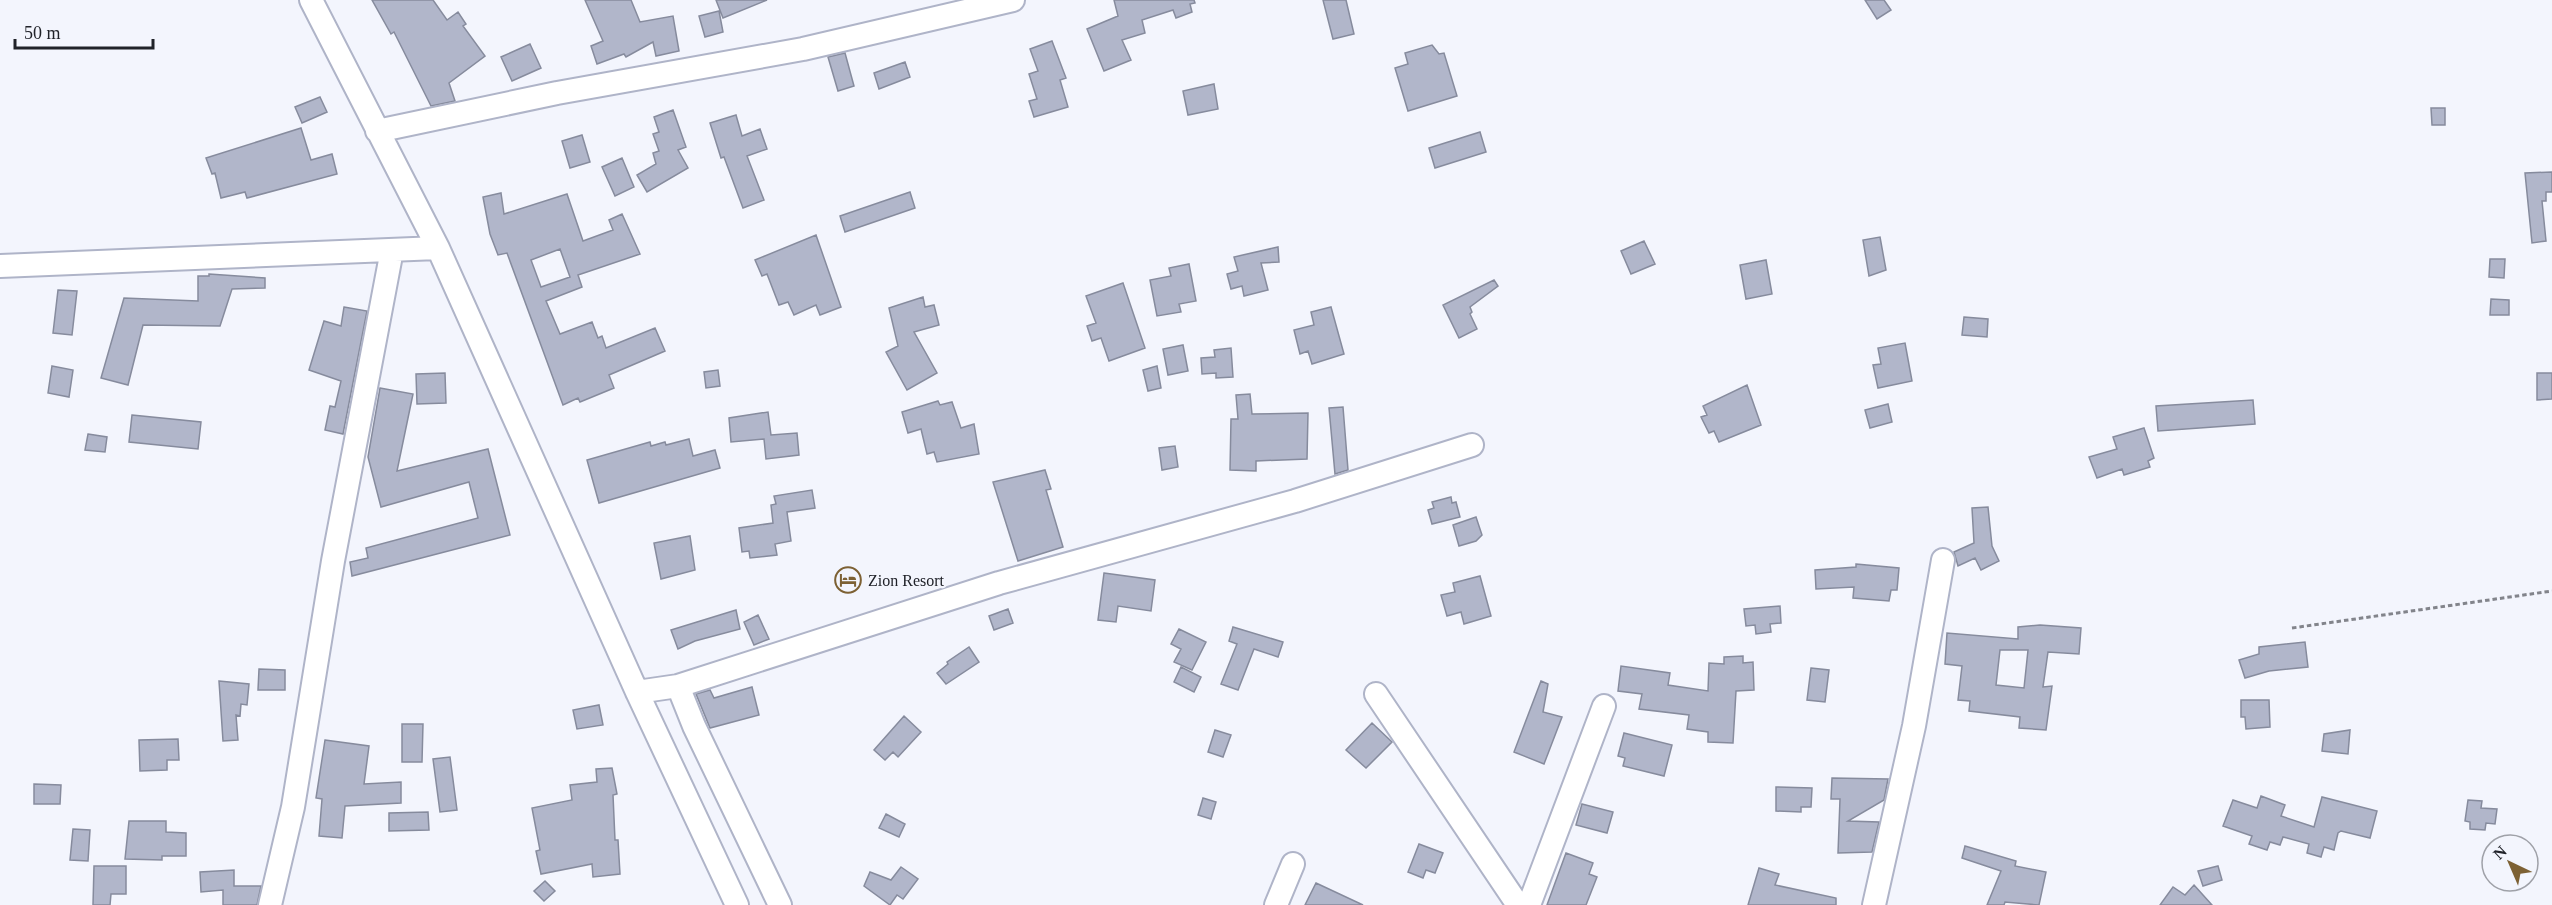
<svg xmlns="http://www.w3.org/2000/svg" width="2552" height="905" viewBox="0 0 2552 905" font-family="'Times New Roman',serif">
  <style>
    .building { fill: #b1b6ca; stroke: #868b9d; stroke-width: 1.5; fill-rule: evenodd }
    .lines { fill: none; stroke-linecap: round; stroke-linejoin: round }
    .minor-casing { stroke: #afb4c8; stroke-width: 26 }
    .path { stroke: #82848b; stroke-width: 3; stroke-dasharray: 4.5 3; stroke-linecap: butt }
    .minor { stroke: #fff; stroke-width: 22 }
    .labels { text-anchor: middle; stroke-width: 4.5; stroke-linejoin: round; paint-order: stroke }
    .poi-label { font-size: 16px; fill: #202229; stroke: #f3f5fd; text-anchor: start }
  </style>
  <rect width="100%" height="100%" fill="#f3f5fd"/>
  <path class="building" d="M372 0H433L447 20 458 12 466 24 463 26 485 56 449 83 455 101 431 106 394 32 391 34Z
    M585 0H631L640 22 673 16 679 51 656 56 653 42 626 57 624 54 597 64 591 46 603 41Z
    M716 0H767L723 18Z
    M1114 0H1194L1195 3 1190 4 1192 12 1176 18 1173 10 1142 20 1145 33 1122 40 1131 60 1104 71 1087 29 1118 16Z
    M1323 0H1346L1354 34 1333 39Z
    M1865 0H1884L1891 10 1877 19Z
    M719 11 723 32 705 37 699 16Z
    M1052 41 1066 78 1060 80 1068 107 1034 117 1029 101 1037 99 1029 74 1038 71 1030 49Z
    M530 44 541 68 512 81 501 57Z
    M1432 45 1439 54 1444 53 1457 96 1408 111 1395 68 1408 64 1405 53Z
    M845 53 854 86 838 91 828 57Z
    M905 62 910 77 879 89 874 73Z
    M1214 84 1218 109 1188 115 1183 91Z
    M320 97 327 112 302 123 295 107Z
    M2431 108H2445V125H2432Z
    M673 110 686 147 678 150 688 168 647 192 637 175 656 164 653 153 659 151 653 134 659 132 654 117Z
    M736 115 742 136 760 129 767 149 747 156 764 200 743 208 724 157 721 158 710 123Z
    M301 128 311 160 332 154 337 174 247 198 245 192 221 198 215 173 212 174 206 158Z
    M1480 132 1486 152 1435 168 1429 148Z
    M582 135 590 162 570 168 562 141Z
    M622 158 634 187 615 196 602 167Z
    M2552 172V192H2546V201H2542L2546 241 2532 243 2525 173Z
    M910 192 915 208 845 232 840 216Z
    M501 193 504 214 567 194 583 241 613 230 609 220 622 214 640 254 578 275 582 287 546 301 560 334 592 322 598 338 602 336 606 348 655 328 665 351 609 375 614 388 580 402 578 398 563 405 507 253 498 255 490 234 483 197ZM560 249 570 277 541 287 531 260Z
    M816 235 841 307 820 315 816 305 794 315 788 302 779 305 767 274 762 276 755 260Z
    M1880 237 1886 270 1869 276 1863 240Z
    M1644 241 1655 264 1631 274 1621 251Z
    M1278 247 1279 262 1261 263 1268 290 1244 296 1242 286 1231 289 1227 274 1238 271 1234 257Z
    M2490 259H2505L2504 278 2489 277Z
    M1766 260 1772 294 1746 299 1740 265Z
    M1189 264 1196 301 1179 304 1181 312 1157 316 1150 280 1171 276 1169 268Z
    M209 274 265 278V288L232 289 220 326 143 325 128 385 101 378 124 298 198 301V276H209Z
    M1494 280 1498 286 1470 307 1472 312 1470 314 1477 329 1459 338 1443 305Z
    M1123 283 1145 348 1109 361 1101 338 1092 341 1087 326 1096 323 1086 296Z
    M58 290 77 291 72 335 53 333Z
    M923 297 925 307 934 305 939 325 914 332 937 373 907 390 886 352 898 346 889 308Z
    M2491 299 2509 300V315H2490Z
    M344 307 367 311 343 434 325 430 330 406 335 407 341 381 309 370 324 321 341 326Z
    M1331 307 1344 354 1312 364 1308 351 1300 354 1294 330 1314 325 1311 312Z
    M1964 317 1988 319 1987 337 1962 335Z
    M1905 343 1912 381 1878 388 1873 365 1881 364 1878 348Z
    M1183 345 1188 371 1168 375 1163 349Z
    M1231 348 1233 377 1216 378V373L1202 374 1201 358 1215 357 1214 350Z
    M52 366 73 370 69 397 48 393Z
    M1157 366 1161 388 1148 391 1143 370Z
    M718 370 720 386 706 388 704 372Z
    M445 373 446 403 417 404 416 374Z
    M2537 373H2552V399L2537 400Z
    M1747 385 1761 425 1719 442 1714 431 1709 433 1701 417 1707 415 1703 406Z
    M380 388 413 394 397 471 488 449 510 535 352 576 350 562 368 558 366 548 478 518 469 482 381 507 368 457Z
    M1250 394 1252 414 1308 413 1307 459 1256 461V471L1230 470 1231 419H1238L1236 395Z
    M2253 400 2255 424 2158 431 2156 406Z
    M938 401 940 405 952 402 961 428 974 424 979 454 937 462 934 452 927 454 921 429 908 433 902 412Z
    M1888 404 1892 422 1870 428 1865 410Z
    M1343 407 1348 470 1335 474 1329 408Z
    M768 412 771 435 797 433 799 455 766 459 764 439 731 442 729 418Z
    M132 415 201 422 198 449 129 442Z
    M2144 428 2154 458 2148 461 2150 467 2124 475 2122 469 2097 478 2089 457 2117 449 2113 437Z
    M88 434 107 437 105 452 85 450Z
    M689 439 693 456 715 450 720 468 599 503 587 460 650 442 651 446 665 442 666 445Z
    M1175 446 1178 467 1162 470 1159 448Z
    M1045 470 1051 489 1046 490 1063 547 1018 561 993 482Z
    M812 490 815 508 787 512 791 541 775 544 777 555 750 558 749 551 742 552 739 528 773 523 771 505 776 504 774 496Z
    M1451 497 1452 503 1456 502 1460 517 1432 524 1428 510 1434 508 1432 502Z
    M1988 507 1992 546 1999 561 1981 570 1975 558 1958 566 1954 552 1974 543 1972 508Z
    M1476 517 1482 535 1476 541 1459 546 1453 525Z
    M690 536 695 570 661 579 654 543Z
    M1856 564 1899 568 1897 590H1891L1889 601 1853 598 1854 587 1816 589 1815 570 1856 567Z
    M1104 573 1155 580 1151 611 1118 606 1116 622 1098 620Z
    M1480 576 1491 616 1464 624 1461 612 1447 616 1441 595 1455 592 1453 583Z
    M1780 606 1781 623 1770 624 1771 632 1756 634 1755 625 1746 626 1744 609Z
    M1008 609 1013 623 994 630 989 616Z
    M736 610 740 629 695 641 678 649 671 630Z
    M758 615 769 639 754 645 744 622Z
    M2040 625 2081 628 2079 654 2048 652 2043 687 2052 686 2046 730 2019 728 2020 717 1969 711 1970 701 1958 700 1962 666 1945 664 1947 633 2018 639V627ZM2000 650H2028L2024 688 1996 685Z
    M1233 627 1283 642 1278 657 1254 649 1238 690 1221 684 1237 644 1229 641Z
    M1179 629 1206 642 1192 670 1174 662 1181 649 1171 644Z
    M2305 642 2308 667 2269 671 2245 678 2239 660 2259 654V647Z
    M969 647 979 662 946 684 937 673 948 664 947 662Z
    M1743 656V663L1753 662 1754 690 1736 691 1733 743 1708 742V732L1687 729 1689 715 1639 709 1642 694 1618 691 1621 666 1670 673 1668 685 1708 691 1709 663 1724 664V657Z
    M1181 667 1201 677 1194 692 1174 682Z
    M1811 668 1829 670 1825 702 1807 700Z
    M259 669 285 670V690H258Z
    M219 681 249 684 247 705 241 704 240 716 236 715 238 740 223 741Z
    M1541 681 1548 684 1543 712 1562 717 1544 764 1514 752Z
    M752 687 759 715 710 728 696 694 710 690 714 698Z
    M2241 700H2269L2270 727 2246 729 2245 717H2241Z
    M599 705 603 725 577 729 573 710Z
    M904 716 921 732 898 757 893 752 885 760 874 750Z
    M1372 723 1392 742 1366 768 1346 750Z
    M402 724H423L422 762H402Z
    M1215 730 1231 735 1223 757 1208 752Z
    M2350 730 2348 754 2322 751 2324 734Z
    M1624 733 1672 745 1664 776 1623 766 1625 758 1618 756Z
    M178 739 179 760H167V770L140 771 139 740Z
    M325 740 369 746 364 784 401 782V803L345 806 342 838 319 836 322 799 316 798Z
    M450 757 457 810 440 812 433 759Z
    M612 768 617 794 613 795 615 840H618L620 874 593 877 592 864 541 874 536 851 540 850 532 808 572 800 570 785 597 782 596 769Z
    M1832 778 1888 779 1884 800 1848 821 1879 822 1872 852 1838 853 1840 799H1831Z
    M34 784 61 785 60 804H34Z
    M1776 787 1812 788 1811 807H1801V812L1776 811Z
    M2261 796 2285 805 2281 816 2314 827 2322 797 2377 811 2370 838 2341 831 2338 833 2334 850 2324 847 2321 857 2307 853 2309 844 2283 837 2280 845 2270 842 2267 850 2249 844 2252 836 2223 826 2233 800 2257 808Z
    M1203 798 1216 802 1211 819 1198 815Z
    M2468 800 2482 801 2481 808 2497 809 2495 824 2486 823 2485 830 2470 829V822L2465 821Z
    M1582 804 1613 812 1607 833 1576 825Z
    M428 812 429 830 389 831V813Z
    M886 814 905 824 899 837 879 828Z
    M129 821H166V832L186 833V856H162V860L125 859Z
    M73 829 90 830 88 861 70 860Z
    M1419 844 1443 853 1435 873 1426 870 1423 878 1408 872Z
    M1965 846 2016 861 2015 866 2046 872 2039 905 2005 902 2004 905H1987L2001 871 1962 858Z
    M1566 853 1593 863 1589 874 1597 877 1586 905H1547Z
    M94 866H126V894H111L110 905H93Z
    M2218 866 2222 880 2203 886 2198 871Z
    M901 867 918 879 903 899 897 895 890 905 864 886 870 872 891 880Z
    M1759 868 1779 874 1775 885 1836 898V905H1748Z
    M234 870V886H261L257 905H223V890L201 892 200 872Z
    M545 881 555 891 544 901 534 891Z
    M1316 883 1363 905H1305Z
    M2194 885 2212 905H2160L2173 887 2185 895Z"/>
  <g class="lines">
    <g class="minor-casing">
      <path id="minor" d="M311 0 438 248 637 692 737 905
        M377 131 557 93 803 49 1013 0
        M0 266 438 248
        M678 686 694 726 780 905
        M637 692 678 686 999 583 1295 501 1472 445
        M1376 694 1518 905
        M270 905 293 807 333 561 392 250
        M1276 905 1293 864
        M1529 905 1604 706
        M1874 905 1914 726 1943 560"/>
    </g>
    <path class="path" d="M2292 628 2552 591"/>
    <use href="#minor" class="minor"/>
  </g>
  <defs>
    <g id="hotel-ring" transform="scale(1.35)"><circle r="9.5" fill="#f3f5fd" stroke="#7d6134" stroke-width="1.5"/><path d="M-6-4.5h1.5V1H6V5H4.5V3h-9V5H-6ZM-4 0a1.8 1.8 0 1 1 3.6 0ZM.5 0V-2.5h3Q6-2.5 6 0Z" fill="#7d6134"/></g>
  </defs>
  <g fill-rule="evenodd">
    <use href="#hotel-ring" x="848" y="580"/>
  </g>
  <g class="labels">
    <g class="poi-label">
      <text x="868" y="586">Zion Resort</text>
    </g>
  </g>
  <g transform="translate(2510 863) rotate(316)"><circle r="28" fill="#f3f5fd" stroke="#9fa1a8" stroke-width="1.5"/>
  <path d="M0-4.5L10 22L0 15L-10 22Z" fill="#7d6134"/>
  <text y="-9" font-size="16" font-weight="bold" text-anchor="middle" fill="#202229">N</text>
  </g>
  <path d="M15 39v9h138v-9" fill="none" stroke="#202229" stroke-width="3"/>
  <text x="24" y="39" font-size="18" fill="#202229" stroke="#f3f5fd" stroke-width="4.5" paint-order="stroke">50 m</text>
</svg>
